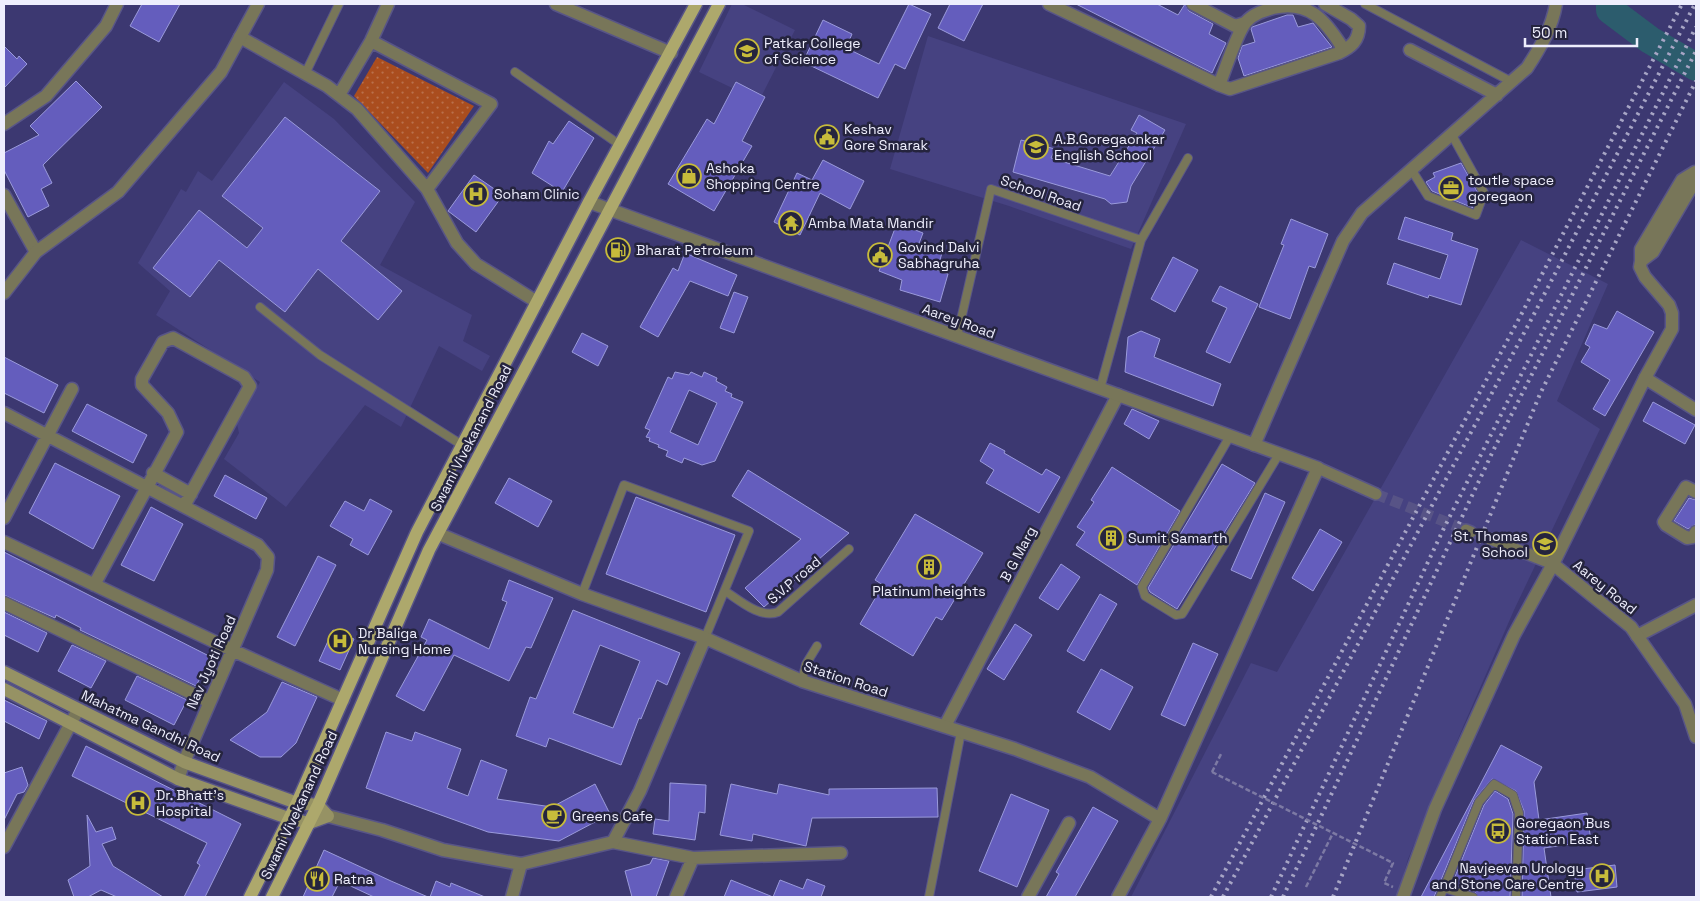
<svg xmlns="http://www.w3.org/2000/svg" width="1700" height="901" viewBox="0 0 1700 901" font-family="'Space Grotesk',sans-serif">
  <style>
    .built { fill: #464281 }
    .grass { fill: url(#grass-dots) }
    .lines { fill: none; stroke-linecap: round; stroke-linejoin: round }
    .river { stroke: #2c5c6d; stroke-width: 28 }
    .building { fill: #645dbd; stroke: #9a9adb; fill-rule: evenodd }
    .pedestrian-tunnel { stroke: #575386; stroke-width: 11; stroke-dasharray: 11 5.5; stroke-linecap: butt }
    .service-casing { stroke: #585587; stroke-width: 10 }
    .pedestrian-casing { stroke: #585587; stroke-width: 14 }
    .minor-casing { stroke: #585587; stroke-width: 15 }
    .tertiary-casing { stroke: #585587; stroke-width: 15 }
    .secondary-casing { stroke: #585587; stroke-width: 15 }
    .primary-casing { stroke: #585587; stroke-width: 15 }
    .path { stroke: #7d7aa4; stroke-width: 2.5; stroke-dasharray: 5 2.5; stroke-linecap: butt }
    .service { stroke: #787659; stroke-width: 8 }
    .pedestrian { stroke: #787659; stroke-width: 11 }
    .minor { stroke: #787659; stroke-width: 12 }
    .tertiary { stroke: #787659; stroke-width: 12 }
    .secondary { stroke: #969264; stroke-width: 12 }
    .primary { stroke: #ada86c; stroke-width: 12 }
    .rail { stroke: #a7a5c5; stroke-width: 4; stroke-dasharray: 2.5 5; stroke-linecap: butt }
    .path-bridge { stroke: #7d7aa4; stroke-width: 2.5; stroke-dasharray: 5 2.5; stroke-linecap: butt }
    .labels { text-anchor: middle; stroke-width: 5; stroke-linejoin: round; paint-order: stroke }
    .poi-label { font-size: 14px; fill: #eeeefd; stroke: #25243e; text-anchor: start }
    .street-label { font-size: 14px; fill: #eeeefd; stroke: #25243e }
  </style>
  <defs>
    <pattern id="grass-dots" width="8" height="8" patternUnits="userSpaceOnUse" patternTransform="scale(1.25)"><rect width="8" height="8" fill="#aa4d1e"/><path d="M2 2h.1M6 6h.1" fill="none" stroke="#ba704b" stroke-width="1.8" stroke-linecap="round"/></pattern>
  </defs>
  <rect width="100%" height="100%" fill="#3c3871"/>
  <path class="built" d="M732 4H742L795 30 759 101 699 72Z
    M928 36 1186 124 1131 249 1009 206 890 169Z
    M284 82 334 119 415 202 380 265 472 315 463 341 490 356 482 371 439 346 401 427 365 405 286 507 224 459 239 433 237 424 260 382 156 315 170 291 138 263 181 189 186 192 198 171 212 181Z
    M1521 240 1608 284 1557 401 1600 429 1514 610 1463 727 1408 859 1397 897H1131L1251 663 1277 672Z"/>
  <path class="grass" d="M377 57 474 106 428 173 354 96Z"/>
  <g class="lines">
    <path class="river" d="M1610 4V10L1650 40 1696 67"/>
  </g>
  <path class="building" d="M142 4H180L159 42 130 26Z
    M909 4 931 14 905 69 895 64 878 98 803 62 823 20 852 34 846 48 879 64Z
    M950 4H983L964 41 938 28Z
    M1076 4H1157L1178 15 1185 4 1189 11 1213 24 1209 34 1226 43 1212 73Z
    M1287 15H1293L1298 27 1313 23 1332 47 1244 76 1238 58 1242 46 1255 42 1251 29 1252 27Z
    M4 46 17 59 19 56 27 64 4 88Z
    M76 81 102 107 43 165 52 183 41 189 49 206 28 217 4 170V153L39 135 30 126Z
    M736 82 765 97 742 141 752 146 714 211 668 184 707 119 714 124Z
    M1139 115 1165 130 1131 186 1127 202 1111 204 1105 199 1013 172 1021 140 1055 149 1051 158 1110 176 1137 133 1131 130Z
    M285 117 380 191 341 241 402 291 378 320 318 269 285 312 219 260 190 297 153 268 199 210 247 248 263 228 222 196Z
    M569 121 594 138 562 192 532 173 549 141 553 144Z
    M823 160 864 181 850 209 820 193 800 235 774 222 797 173 812 180Z
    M1461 163 1478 193 1467 198 1473 208 1432 191 1426 182 1435 177 1433 173Z
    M474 175 503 195 476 232 448 211Z
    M1405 217 1453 233 1451 240 1478 249 1461 305 1429 295 1428 298 1387 284 1394 263 1440 279 1448 255 1398 239Z
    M1291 219 1328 234 1315 268 1309 266 1290 319 1259 307 1284 245 1281 244Z
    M897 223 923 233 918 246 942 253 937 270 948 274 940 302 900 290 902 280 879 271Z
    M685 253 737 275 728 296 690 281 658 337 640 327 673 268 678 271Z
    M1173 257 1198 270 1175 312 1151 299Z
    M1220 286 1258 304 1230 363 1206 352 1227 308 1212 301Z
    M734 292 748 297 734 333 720 328Z
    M1617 311 1654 332 1605 416 1593 409 1610 380 1581 362 1590 347 1585 344 1594 324 1607 329Z
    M1141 331 1160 339 1154 357 1221 384 1213 406 1125 372 1128 337Z
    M582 333 608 346 598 366 572 352Z
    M4 357 58 385 44 413 4 393Z
    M675 372 689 375 691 372 702 377 704 372 717 378 716 381 727 387 725 391 732 394 731 397 743 402 715 461 702 465 684 458 682 463 666 456 668 451 658 447 659 445 649 441 650 438 646 437 650 430 645 428 668 377 672 379ZM689 390 717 403 698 445 670 432Z
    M1653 402 1695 425 1685 444 1643 421Z
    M87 404 147 435 133 463 72 431Z
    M1132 409 1159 421 1149 439 1124 424Z
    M990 443 1005 451 1004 453 1042 475 1046 469 1060 477 1039 513 986 483 994 470 980 461Z
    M55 463 120 496 93 549 29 513Z
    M1222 464 1255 483 1177 609 1150 592 1148 588Z
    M1112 467 1180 511 1137 585 1076 545 1085 532 1077 527 1094 502 1091 500Z
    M748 470 849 533 764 607 745 588 801 539 732 496Z
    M225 475 267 498 256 519 214 496Z
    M509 478 552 501 538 527 495 503Z
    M1265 493 1285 502 1251 579 1231 570Z
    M636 497 735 535 706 612 606 574Z
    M1689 498 1696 500V524L1688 529 1674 521Z
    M370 499 392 511 368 555 350 545 353 539 330 526 345 501 364 511Z
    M151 507 183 524 154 581 121 565Z
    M915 514 983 553 942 620 936 617 913 656 860 624 883 585 875 580Z
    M1320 529 1342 542 1313 591 1292 578Z
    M4 552 211 657 196 686 80 630 81 628 56 615 55 618 4 595Z
    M318 556 336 565 295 646 277 637Z
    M1061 564 1080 577 1058 610 1039 598Z
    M509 580 553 598 531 648 526 647 509 681 454 655 424 711 396 696 427 640 421 637 429 619 489 649 507 602 502 600Z
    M1100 594 1117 604 1084 661 1067 651Z
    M573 610 680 653 667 685 657 680 641 719 639 718 621 765 549 738 546 747 516 736 530 697 536 699ZM600 645 640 661 613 728 573 713Z
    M4 612 47 633 38 652 4 635Z
    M1015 624 1032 635 1004 680 987 669Z
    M333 630 354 639 340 670 319 661Z
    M1193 643 1218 654 1185 726 1161 715Z
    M72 645 106 661 91 688 58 671Z
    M1101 669 1133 687 1110 730 1077 712Z
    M137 676 187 700 174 725 125 700Z
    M282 682 317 697 296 743 281 757H260L230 740 267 712Z
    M4 700 47 721 39 739 4 721Z
    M386 732 412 741 415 732 461 749 447 788 468 796 481 760 507 770 497 799 552 807 595 784 610 814 559 841 488 832 366 788Z
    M1501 745 1542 767 1534 782 1539 820 1587 813 1591 841 1544 848 1551 897H1522L1524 811 1516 791 1492 779 1474 800 1434 897H1421Z
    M86 746 241 824 205 897H184L200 865 197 863 207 843 72 776Z
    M22 767 28 785 24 792 17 794 4 820V773Z
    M670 783 706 785 705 813 699 812 695 840 653 834 655 819 669 821Z
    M731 784 777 794 779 784 829 795V789L937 788 938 817 812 818 806 846 753 834 752 841 720 835Z
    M1495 791 1508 799 1513 814 1510 897H1478L1475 892 1452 884 1484 805Z
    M1011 794 1049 810 1017 887 979 871Z
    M1093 807 1118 821 1075 897H1046L1059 874 1056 872Z
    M87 815 96 832 112 827 116 839 102 844 113 866 163 897H117L101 890 88 897H74L68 880 90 866Z
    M324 850 391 881 428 897H374L340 881 332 897H303Z
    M653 858 669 861 656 897H632L625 871 650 864Z
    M1615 865 1617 887 1577 892 1574 870Z
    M807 879 825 886 821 897H773L780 880 803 889Z
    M731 880 773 897H724Z
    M436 881 450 887 451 883 485 897H430Z"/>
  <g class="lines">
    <path class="pedestrian-tunnel" d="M1376 494 1466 530
      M1471 532 1490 539"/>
    <g class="service-casing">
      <path id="service" d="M1365 4 1512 82
        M515 72 620 145
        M305 74 339 4
        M1411 169 1428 196 1476 215 1484 193 1452 135
        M260 307 320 355 462 445
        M957 337 991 189 1141 240
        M1100 389 1141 240 1188 158
        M1230 436 1142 587 1145 596 1176 615 1182 614 1184 611 1279 454
        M725 591C739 600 760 619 778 612L849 549
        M582 594 624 485 749 531 705 638
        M802 681 806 664 817 646
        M1444 888 1479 802 1494 784 1513 795 1519 813 1516 897
        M929 897 961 732
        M1440 897 1444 888 1473 897"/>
    </g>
    <g class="pedestrian-casing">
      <path id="pedestrian" d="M1318 468 1376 494
        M1466 530 1471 532
        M1490 539 1553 564"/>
    </g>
    <g class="minor-casing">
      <path id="minor" d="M556 4 671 53
        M1049 4 1219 85 1230 89 1339 53 1342 47C1325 20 1309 0 1273 8 1263 11 1253 14 1246 22 1237 32 1225 71 1219 85
        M1193 4 1235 26 1245 23
        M1325 4 1351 19 1359 26C1359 41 1351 47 1339 53
        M240 37 327 86 357 109 427 189
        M371 41 491 104 427 189 457 243 476 264 537 302
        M1410 50 1497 95
        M339 95 371 41 388 4
        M4 124 46 96 106 26 117 4
        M4 195 36 252
        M1645 378 1696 410
        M4 413 258 545 268 557 267 570 184 762 178 779
        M1254 445 1343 241 1362 213 1527 68C1540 48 1552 28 1556 4
        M153 473 191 494
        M1696 492 1686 487 1664 522 1666 525 1687 538 1693 537 1696 532
        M4 518 72 389
        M4 542 232 650 343 700
        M94 585 177 432 168 413 142 385V379L163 342 173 338 244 377 250 386 184 506
        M4 603 210 702
        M1637 636 1696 605
        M945 726 1118 395
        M613 842 693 858 841 853
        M4 847 78 710
        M512 897 521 864
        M676 897 693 858
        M1028 897 1069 823"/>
    </g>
    <g class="tertiary-casing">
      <path id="tertiary" d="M1695 172 1692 186 1653 252 1641 261V249L1682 180Z
        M589 202 1318 468 1160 819 1118 897
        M4 293 36 252 118 192 221 72 258 4
        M439 534 582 594 705 638 802 681 1015 749 1090 777 1160 819
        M1553 564 1631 627 1685 704 1696 737
        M328 816 382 830 443 850 521 864 613 842 640 791 705 638
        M1403 897 1435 809 1514 635 1553 564 1645 378 1672 329V313L1669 305 1645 277 1640 267 1641 261"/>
    </g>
    <g class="secondary-casing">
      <path id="secondary" d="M4 672 184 762 297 803 318 805 328 816 309 823 288 818 178 779 4 689"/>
    </g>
    <g class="primary-casing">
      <path id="primary" d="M250 897 297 803 417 532 589 202 696 4
        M272 897 318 805 429 550 719 4"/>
    </g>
    <path class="path" d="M1212 772 1221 754
      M1306 887 1333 833"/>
    <use href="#service" class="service"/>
    <use href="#pedestrian" class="pedestrian"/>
    <use href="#minor" class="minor"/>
    <use href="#tertiary" class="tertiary"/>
    <use href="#secondary" class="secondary"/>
    <use href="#primary" class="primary"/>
    <path class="rail" d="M1211 897 1522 313 1682 4
      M1223 897 1532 318 1695 4
      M1271 897 1443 530 1696 27
      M1283 897 1494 449 1696 51
      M1333 897 1540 394 1696 81"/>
    <path class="path-bridge" d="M1212 772 1393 863 1384 883 1393 887"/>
  </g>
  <defs>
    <g id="university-ring" transform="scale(1.25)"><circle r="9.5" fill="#25243e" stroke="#c7bb3b" stroke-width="1.5"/><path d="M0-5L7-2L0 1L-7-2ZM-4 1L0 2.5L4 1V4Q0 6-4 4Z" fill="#c7bb3b"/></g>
    <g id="civic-ring" transform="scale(1.25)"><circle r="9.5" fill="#25243e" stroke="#c7bb3b" stroke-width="1.5"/><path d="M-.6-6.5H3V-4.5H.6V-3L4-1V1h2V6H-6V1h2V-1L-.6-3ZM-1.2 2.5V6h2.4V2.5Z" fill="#c7bb3b"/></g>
    <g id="school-ring" transform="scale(1.25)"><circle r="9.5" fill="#25243e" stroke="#c7bb3b" stroke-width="1.5"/><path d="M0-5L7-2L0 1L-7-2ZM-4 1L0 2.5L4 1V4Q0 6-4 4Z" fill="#c7bb3b"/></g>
    <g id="shop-ring" transform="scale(1.25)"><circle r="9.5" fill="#25243e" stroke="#c7bb3b" stroke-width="1.5"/><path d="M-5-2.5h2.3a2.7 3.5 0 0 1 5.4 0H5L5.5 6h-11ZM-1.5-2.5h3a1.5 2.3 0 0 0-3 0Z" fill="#c7bb3b"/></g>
    <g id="office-ring" transform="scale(1.25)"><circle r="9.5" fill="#25243e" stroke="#c7bb3b" stroke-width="1.5"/><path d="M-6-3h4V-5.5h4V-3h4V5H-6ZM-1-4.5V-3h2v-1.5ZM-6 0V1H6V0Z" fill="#c7bb3b"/></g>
    <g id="hospital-ring" transform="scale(1.25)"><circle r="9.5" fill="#25243e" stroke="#c7bb3b" stroke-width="1.5"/><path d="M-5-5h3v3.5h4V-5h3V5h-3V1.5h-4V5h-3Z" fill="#c7bb3b"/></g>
    <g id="temple-ring" transform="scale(1.25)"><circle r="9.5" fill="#25243e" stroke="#c7bb3b" stroke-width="1.5"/><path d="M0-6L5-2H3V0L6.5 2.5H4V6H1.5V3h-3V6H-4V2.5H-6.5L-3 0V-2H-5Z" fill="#c7bb3b"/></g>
    <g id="fuel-ring" transform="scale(1.25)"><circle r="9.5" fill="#25243e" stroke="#c7bb3b" stroke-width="1.5"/><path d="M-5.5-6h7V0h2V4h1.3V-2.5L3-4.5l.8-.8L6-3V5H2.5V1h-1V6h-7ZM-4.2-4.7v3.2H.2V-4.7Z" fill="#c7bb3b"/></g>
    <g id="building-ring" transform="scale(1.25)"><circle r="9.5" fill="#25243e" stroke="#c7bb3b" stroke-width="1.5"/><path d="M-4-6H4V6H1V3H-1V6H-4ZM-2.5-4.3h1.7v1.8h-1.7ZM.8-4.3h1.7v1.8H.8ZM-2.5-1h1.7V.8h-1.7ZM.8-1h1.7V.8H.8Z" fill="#c7bb3b"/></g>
    <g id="cafe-ring" transform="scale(1.25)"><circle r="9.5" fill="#25243e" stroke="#c7bb3b" stroke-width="1.5"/><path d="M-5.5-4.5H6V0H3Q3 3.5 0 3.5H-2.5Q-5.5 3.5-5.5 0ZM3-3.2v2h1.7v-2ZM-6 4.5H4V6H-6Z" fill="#c7bb3b"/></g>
    <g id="bus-ring" transform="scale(1.25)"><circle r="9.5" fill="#25243e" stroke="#c7bb3b" stroke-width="1.5"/><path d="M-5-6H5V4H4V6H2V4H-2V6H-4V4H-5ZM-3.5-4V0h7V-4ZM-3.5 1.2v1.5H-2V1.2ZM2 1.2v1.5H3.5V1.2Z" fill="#c7bb3b"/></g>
    <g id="restaurant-ring" transform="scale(1.25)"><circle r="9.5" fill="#25243e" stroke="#c7bb3b" stroke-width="1.5"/><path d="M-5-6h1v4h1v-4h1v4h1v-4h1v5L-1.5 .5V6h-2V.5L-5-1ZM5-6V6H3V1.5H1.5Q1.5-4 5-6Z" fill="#c7bb3b"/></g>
  </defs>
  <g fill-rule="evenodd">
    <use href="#university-ring" x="747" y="51"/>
    <use href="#civic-ring" x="827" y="137"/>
    <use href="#school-ring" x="1036" y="147"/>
    <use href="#shop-ring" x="689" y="176"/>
    <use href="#office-ring" x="1451" y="188"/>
    <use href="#hospital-ring" x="476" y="194"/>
    <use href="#temple-ring" x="791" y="223"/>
    <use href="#fuel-ring" x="618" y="250"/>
    <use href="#civic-ring" x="880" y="255"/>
    <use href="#building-ring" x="1111" y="538"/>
    <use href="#school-ring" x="1545" y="544"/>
    <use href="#building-ring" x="929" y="567"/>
    <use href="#hospital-ring" x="340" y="641"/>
    <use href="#hospital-ring" x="138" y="803"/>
    <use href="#cafe-ring" x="554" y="816"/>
    <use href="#bus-ring" x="1498" y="831"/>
    <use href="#hospital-ring" x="1602" y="876"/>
    <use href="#restaurant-ring" x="317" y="879"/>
  </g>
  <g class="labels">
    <g class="poi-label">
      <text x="764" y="48">Patkar College<tspan x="764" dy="16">of Science</tspan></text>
      <text x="844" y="134">Keshav<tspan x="844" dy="16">Gore Smarak</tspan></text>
      <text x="1054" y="144">A.B.Goregaonkar<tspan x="1054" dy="16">English School</tspan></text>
      <text x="706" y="173">Ashoka<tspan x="706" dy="16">Shopping Centre</tspan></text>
      <text x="1468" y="185">toutle space<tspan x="1468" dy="16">goregaon</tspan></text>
      <text x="494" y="199">Soham Clinic</text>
      <text x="808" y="228">Amba Mata Mandir</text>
      <text x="898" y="252">Govind Dalvi<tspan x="898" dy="16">Sabhagruha</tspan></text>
      <text x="636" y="255">Bharat Petroleum</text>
      <text x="1528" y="541" text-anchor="end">St. Thomas<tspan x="1528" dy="16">School</tspan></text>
      <text x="1128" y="543">Sumit Samarth</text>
      <text x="929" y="596" text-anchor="middle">Platinum heights</text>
      <text x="358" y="638">Dr Baliga<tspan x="358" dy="16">Nursing Home</tspan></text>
      <text x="156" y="800">Dr. Bhatt's<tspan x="156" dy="16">Hospital</tspan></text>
      <text x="572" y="821">Greens Cafe</text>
      <text x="1516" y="828">Goregaon Bus<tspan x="1516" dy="16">Station East</tspan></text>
      <text x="1584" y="873" text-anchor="end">Navjeevan Urology<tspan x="1584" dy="16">and Stone Care Centre</tspan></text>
      <text x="334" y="884">Ratna</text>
    </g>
    <g class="street-label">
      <text transform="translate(1041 193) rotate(19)" y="5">School Road</text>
      <text transform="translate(959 321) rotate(20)" y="5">Aarey Road</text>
      <text transform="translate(471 438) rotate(-63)" y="5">Swami Vivekanand Road</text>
      <text transform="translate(1018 554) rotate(-62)" y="5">B G Marg</text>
      <text transform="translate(794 580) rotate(-40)" y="5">S.V.P road</text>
      <text transform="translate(1605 587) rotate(39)" y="5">Aarey Road</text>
      <text transform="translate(211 662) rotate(-66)" y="5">Nav Jyoti Road</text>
      <text transform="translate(846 679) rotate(18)" y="5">Station Road</text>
      <text transform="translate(151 726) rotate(25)" y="5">Mahatma Gandhi Road</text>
      <text transform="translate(299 805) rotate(-65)" y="5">Swami Vivekanand Road</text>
    </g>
  </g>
  <rect width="1700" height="901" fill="none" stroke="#eeeefd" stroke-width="10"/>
  <path d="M1525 38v8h112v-8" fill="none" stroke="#eeeefd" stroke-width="2.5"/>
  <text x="1532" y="38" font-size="15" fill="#eeeefd" stroke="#25243e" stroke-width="4" paint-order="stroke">50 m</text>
</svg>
